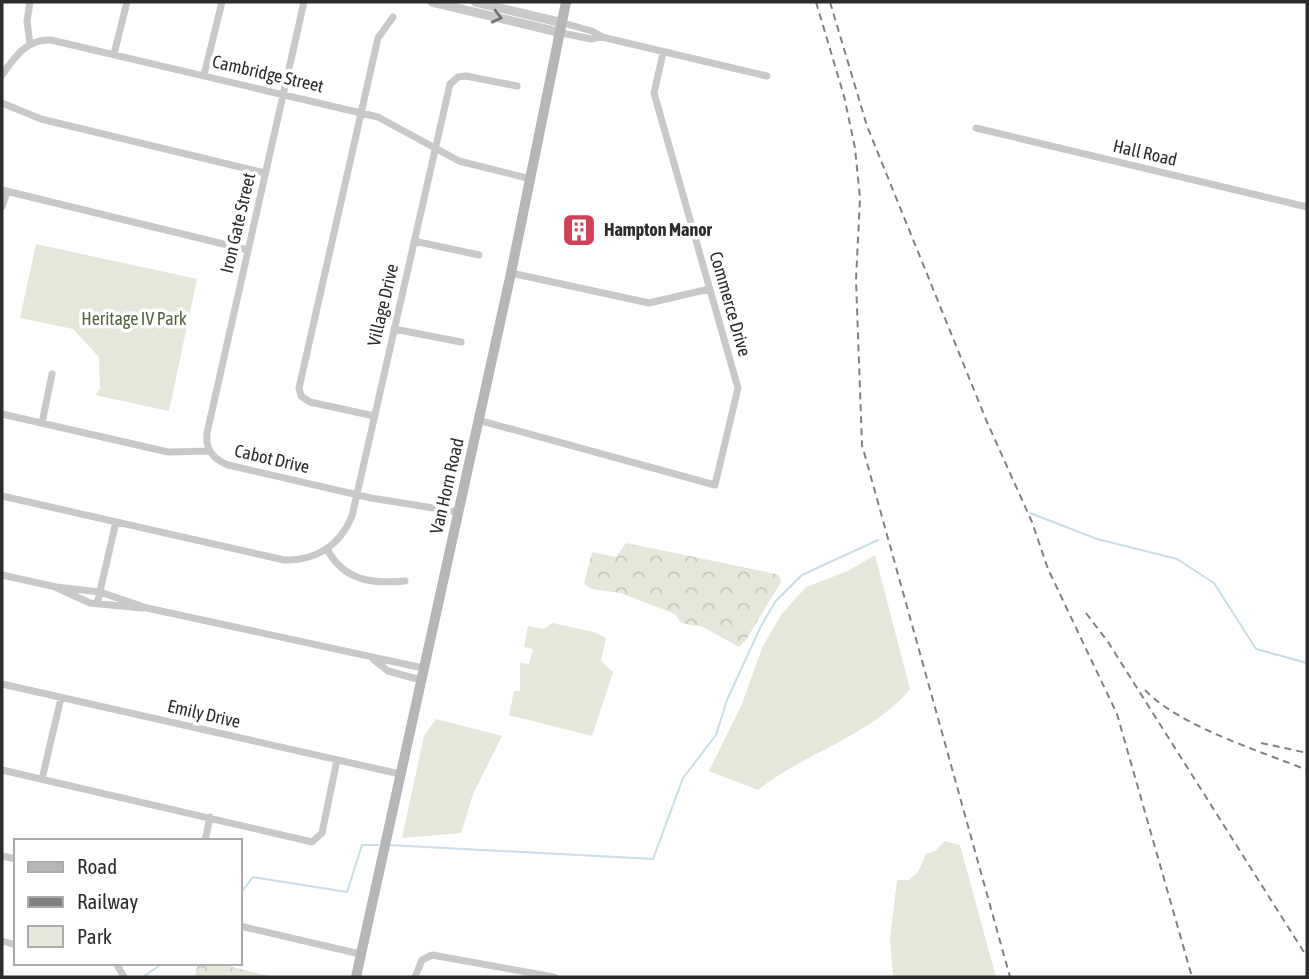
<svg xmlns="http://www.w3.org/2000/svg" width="1309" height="979" viewBox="0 0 1309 979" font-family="'Asap Condensed',sans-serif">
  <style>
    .green { fill: #e4e8db }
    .forest { fill: url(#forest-crowns) }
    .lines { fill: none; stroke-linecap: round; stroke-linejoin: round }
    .stream { stroke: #c9dee6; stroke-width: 2 }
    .minor { stroke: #c9c9c9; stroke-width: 7 }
    .tertiary { stroke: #c9c9c9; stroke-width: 9 }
    .secondary { stroke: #b6b6b6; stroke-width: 10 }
    .rail { stroke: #818181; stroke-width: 2; stroke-dasharray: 7 5; stroke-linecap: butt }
    .oneway { stroke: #737373 }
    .labels { text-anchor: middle; stroke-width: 7; stroke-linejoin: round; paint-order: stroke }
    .street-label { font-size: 18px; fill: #2c2c2c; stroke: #fff }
    .poi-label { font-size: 18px; font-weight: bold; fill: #2c2c2c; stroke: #fff; text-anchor: start }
    .park-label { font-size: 18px; fill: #53633f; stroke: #fff }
  </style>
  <defs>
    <pattern id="forest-crowns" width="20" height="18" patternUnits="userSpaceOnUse" patternTransform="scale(1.75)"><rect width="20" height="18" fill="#e4e8db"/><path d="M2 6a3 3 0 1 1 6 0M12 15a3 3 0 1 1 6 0" fill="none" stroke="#c4c7bc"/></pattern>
  </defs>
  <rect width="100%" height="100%" fill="#fff"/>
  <path class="green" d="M36 244 197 279 169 411 95 395 100 389 99 357 73 329 20 318Z
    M875 555 910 689C870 737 805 752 758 790L709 771 742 704 762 648 781 615 806 587 848 571Z
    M552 623 594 632 606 638 601 661 613 672 592 736 509 715 514 691H520V663L529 664 533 649 524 647 528 626 544 629Z
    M436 719 502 736 473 794 461 833 402 838 424 736Z
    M945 841 960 845 996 977H893L890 939 897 880H909L918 872 926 854 935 851Z"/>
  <path class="forest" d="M626 543 762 571 779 575 781 582 746 640 739 647 703 627 681 623 675 614 620 593 592 589 584 584 592 552 616 557Z
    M198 963 219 964 275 977H195Z"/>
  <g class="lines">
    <path class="stream" d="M1030 513 1097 539 1177 559 1214 583 1256 649 1307 663
      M388 845 653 859 683 778 716 735 727 700 760 628 775 602 802 575 878 540
      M240 894 253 877 347 892 362 845H378
      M143 977 163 963"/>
    <path class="minor" d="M304 2 207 433C205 449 213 459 228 465L371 498 458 512
      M563 23 592 31 602 37 767 76
      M562 33 591 39 601 37
      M30 44 27 21 30 2
      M114 54 127 2
      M2 75C15 57 26 39 51 40L378 117 459 161 531 179
      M204 75 222 2
      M2 103 41 119 265 173
      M976 128 1307 207
      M2 190 248 250
      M2 207 7 192
      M414 241 479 255
      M511 273 649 303 709 289
      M394 329 461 342
      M2 414 168 452 210 451
      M374 416 310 402 301 396 299 388 378 38 393 17
      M478 420 715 485 738 388 654 93 663 53
      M42 423 52 374
      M2 496 284 560C315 561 340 546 352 516L450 84 458 77 466 76 517 86
      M327 549C344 581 372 584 405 581
      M2 575 56 587 100 592 147 608 423 668
      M57 588 90 603 142 608
      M97 604 116 522
      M374 660 388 671 421 680
      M2 684 400 774
      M2 770 312 842 322 833 337 760
      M42 779 61 698
      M205 841 210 817
      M2 856 16 859
      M240 926 360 954
      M2 941 16 945
      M116 963 124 977
      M415 977 422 960 432 955 554 977"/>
    <path class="tertiary" d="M432 2 562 33
      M475 2 563 23"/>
    <path class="secondary" d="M356 977 511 273 566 2"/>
    <path class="rail" d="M816 2 844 96 855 148 860 198 856 280 862 445 1010 977
      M830 2 867 126 987 422 1032 522 1048 569 1117 714 1192 977
      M1086 613 1108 642 1307 957
      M1145 690C1179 726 1260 751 1307 770
      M1261 743 1307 753"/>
  </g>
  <defs><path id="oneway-chevron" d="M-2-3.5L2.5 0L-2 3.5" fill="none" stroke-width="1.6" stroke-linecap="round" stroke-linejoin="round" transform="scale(1.75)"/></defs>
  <use class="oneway" href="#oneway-chevron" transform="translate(497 17) rotate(14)"/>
  <defs>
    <g id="building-square" transform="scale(1.75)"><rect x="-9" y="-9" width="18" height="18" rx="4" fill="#d14159" stroke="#fff"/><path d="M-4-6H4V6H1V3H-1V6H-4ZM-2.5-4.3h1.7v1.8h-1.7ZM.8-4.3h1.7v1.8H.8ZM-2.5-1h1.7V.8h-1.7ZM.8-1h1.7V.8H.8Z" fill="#fff"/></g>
  </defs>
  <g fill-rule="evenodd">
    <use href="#building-square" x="579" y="230"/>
  </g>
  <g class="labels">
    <g class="street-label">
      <text transform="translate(268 74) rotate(13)" y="6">Cambridge Street</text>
      <text transform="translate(1145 153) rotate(13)" y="6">Hall Road</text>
      <text transform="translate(238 223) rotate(-77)" y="6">Iron Gate Street</text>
      <text transform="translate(730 304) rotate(74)" y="6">Commerce Drive</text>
      <text transform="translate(383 305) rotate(-77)" y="6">Village Drive</text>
      <text transform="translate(272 459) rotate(13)" y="6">Cabot Drive</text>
      <text transform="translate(447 486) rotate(-77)" y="6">Van Horn Road</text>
      <text transform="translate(204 714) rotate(13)" y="6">Emily Drive</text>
    </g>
    <g class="poi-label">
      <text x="604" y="236">Hampton Manor</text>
    </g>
    <g class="park-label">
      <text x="134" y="325">Heritage IV Park</text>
    </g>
  </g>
  <rect width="1309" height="979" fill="none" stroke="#2c2c2c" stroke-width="7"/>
  <rect x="14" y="839" width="228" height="126" fill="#ffffff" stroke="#ababab" stroke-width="2"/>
  <rect x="28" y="862" width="35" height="10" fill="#b6b6b6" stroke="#ababab" stroke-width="2"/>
  <text x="77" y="874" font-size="21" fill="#2c2c2c">Road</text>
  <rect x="28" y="897" width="35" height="10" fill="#818181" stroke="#ababab" stroke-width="2"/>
  <text x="77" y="909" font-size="21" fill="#2c2c2c">Railway</text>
  <rect x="28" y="926" width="35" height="21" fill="#e4e8db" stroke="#ababab" stroke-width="2"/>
  <text x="77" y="944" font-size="21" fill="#2c2c2c">Park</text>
</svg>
